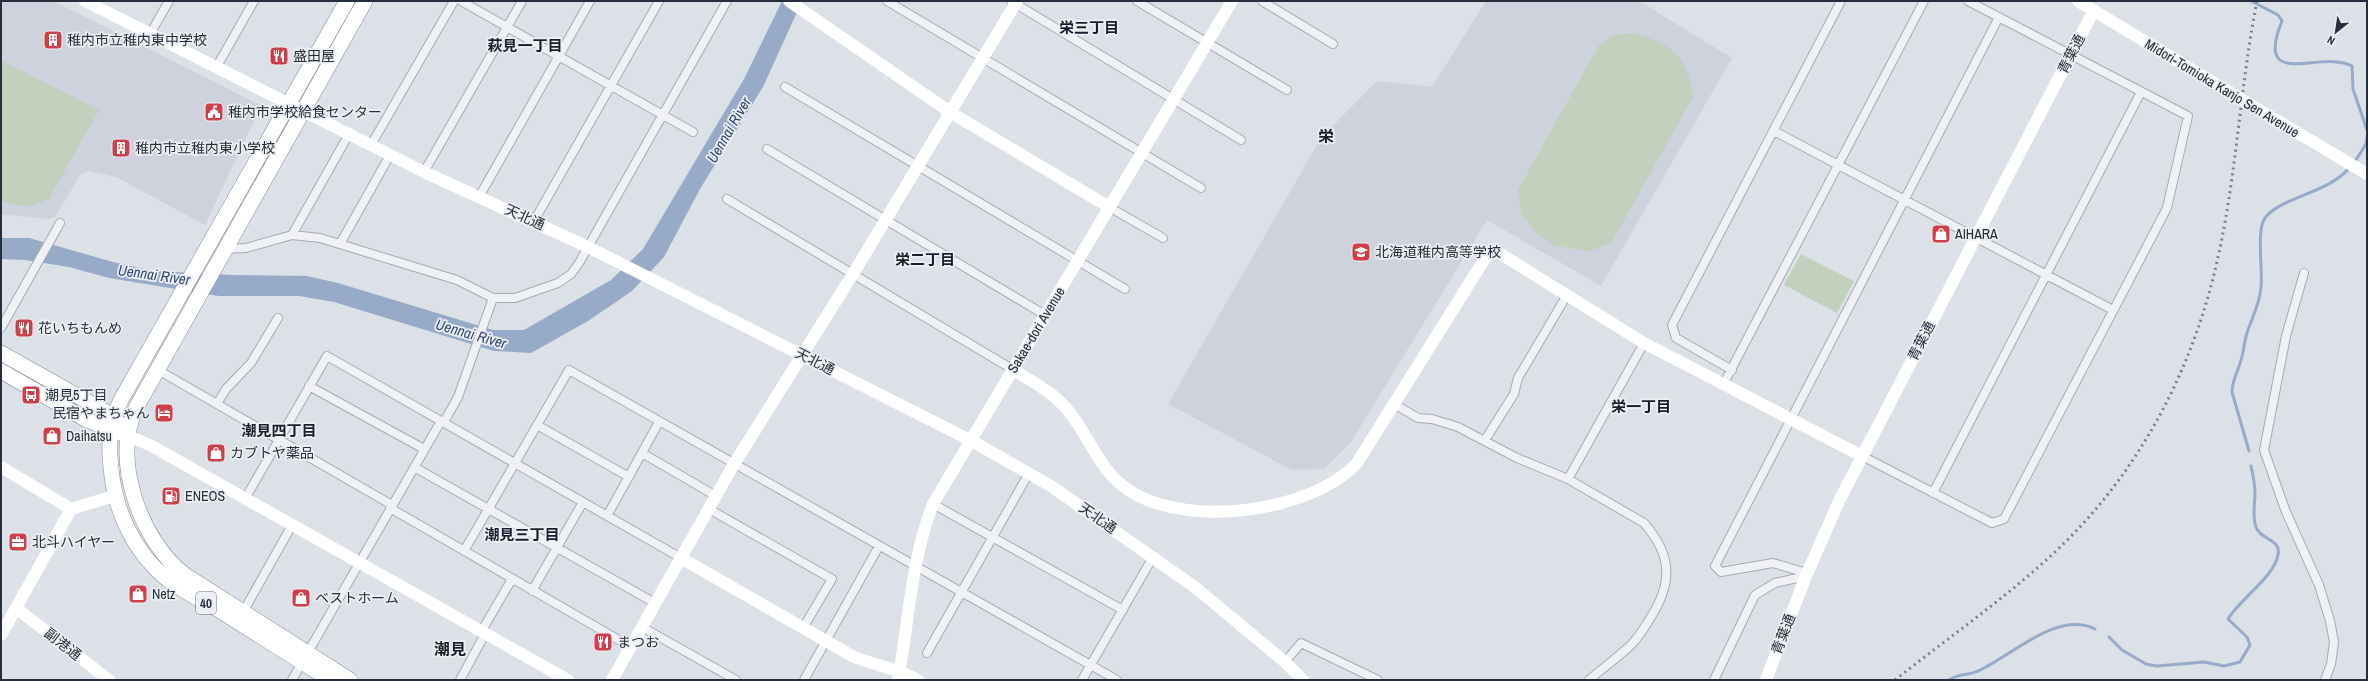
<svg xmlns="http://www.w3.org/2000/svg" width="2368" height="681" viewBox="0 0 2368 681" font-family="'Archivo Narrow','Noto Sans JP',sans-serif">
  <style>
    .built { fill: #ced2dc }
    .green { fill: #c1d1bd }
    .water { fill: #97abc8 }
    .lines { fill: none; stroke-linecap: round; stroke-linejoin: round }
    .stream { stroke: #97abc8; stroke-width: 3 }
    .street-casing { stroke: #a5aab4; stroke-width: 10 }
    .highway-casing { stroke: #848c9d; stroke-width: 16 }
    .street { stroke: #eff1f5; stroke-width: 8 }
    .secondary { stroke: #fff; stroke-width: 12 }
    .highway { stroke: #fff; stroke-width: 15 }
    .rail { stroke: #767e90; stroke-width: 3; stroke-dasharray: 2 4; stroke-linecap: butt }
    .secondary-bridge { stroke: #fff; stroke-width: 12 }
    .labels { text-anchor: middle; stroke-width: 3.5; stroke-linejoin: round; paint-order: stroke }
    .shield { fill: #eceff4; stroke: #616774; stroke-width: 1 }
    .shield-label { font-size: 13px; font-weight: bold; fill: #262d3d }
    .poi-label { font-size: 14px; fill: #262d3d; stroke: #eceff4; text-anchor: start }
    .street-label { font-size: 14px; fill: #262d3d; stroke: #eceff4 }
    .neighbourhood-label { font-size: 15px; font-weight: bold; fill: #181e2e; stroke: #eceff4 }
    .water-label { font-size: 15px; font-style: italic; fill: #304871; stroke: #eceff4 }
    .quarter-label { font-size: 16px; font-weight: bold; fill: #181e2e; stroke: #eceff4 }
  </style>
  <rect width="100%" height="100%" fill="#dce0e7"/>
  <path class="built" d="M1 1H53L258 104 260 108 205 225 116 177 89 171 81 174 55 217 47 219 1 214Z
    M1486 1H1639L1732 58 1601 286 1487 220 1351 442 1324 469 1292 470 1168 404 1321 138 1377 81 1432 87Z"/>
  <path class="green" d="M1630 33C1669 41 1689 56 1693 97L1612 242 1590 251 1555 246 1537 233 1521 213 1518 190 1599 45 1612 36Z
    M1 60 99 110 49 199 29 207 1 201Z
    M1801 254 1854 281 1837 313 1784 285Z"/>
  <path class="water" d="M782 1H802L763 87 700 189 664 257 632 291 588 321 531 353 494 351 334 302 299 296H219L109 278 69 267 25 260 1 259V238H29L113 262 154 271 232 275 307 276 338 283 493 330H524L611 280 643 249 744 79Z"/>
  <g class="lines">
    <path class="stream" d="M2251 1 2278 15 2282 21C2253 92 2322 49 2352 66L2353 89 2367 130
      M2354 163 2366 144 2367 138
      M2249 451 2232 392C2232 380 2238 372 2241 360 2244 351 2244 342 2247 333 2252 317 2260 304 2261 287 2263 270 2256 230 2265 218 2280 197 2330 193 2350 167
      M2109 637 2122 650 2146 664 2157 666 2204 662 2224 666 2240 662 2250 645 2247 637 2228 619C2240 599 2274 577 2278 555 2282 539 2260 540 2256 527 2252 517 2255 504 2255 493 2255 484 2253 475 2251 466
      M1949 680C1958 673 1969 676 1980 670 2011 656 2058 610 2095 629"/>
    <g class="street-casing">
      <path id="street" d="M461 1 693 132
        M887 1 1201 188
        M1011 1 1241 140
        M1137 1 1287 90
        M1262 1 1333 44
        M150 34 169 1
        M216 68 254 1
        M785 87 1125 289
        M1774 131 2113 310
        M371 145 454 1
        M767 149 1045 315
        M424 172 522 1
        M479 197 590 1
        M727 199 1012 369
        M1109 207 1163 238
        M534 221 659 1
        M292 235 349 134
        M340 244 390 155
        M226 249 246 248 292 235 320 238 457 280 493 298H515L558 283 571 274 579 263 727 1
        M2304 273 2286 336 2264 450 2286 512 2319 585 2330 621 2334 642 2331 664 2325 680
        M1 328 60 223
        M158 370 392 505
        M1732 370 1676 338 1672 325 1841 1
        M1723 385 1924 1
        M309 386 424 449
        M217 404 226 389 251 363 278 318
        M1394 404 1418 418 1432 419 1458 427 1517 458 1568 479 1644 523C1672 555 1673 582 1651 617 1645 627 1639 637 1631 645 1618 657 1603 668 1589 680
        M444 422 458 397 493 298
        M537 425 629 477
        M1485 440 1514 394 1518 378 1567 295
        M642 453 716 496
        M1862 456 1992 523 2004 519 2167 208 2188 116 1968 1
        M414 467 655 603
        M1568 479 1644 343
        M1933 493 2141 92
        M245 499 327 356 681 558
        M933 504 1123 610
        M390 508 631 647
        M709 509 832 579 803 628
        M607 516 659 422
        M464 551 569 370 1117 680
        M1807 573 1773 563 1721 572 1715 566 1999 17
        M532 591 583 502
        M242 614 292 525
        M642 627 736 680
        M481 632 512 579
        M927 653 1029 473
        M1285 662 1301 643 1378 680
        M292 680 441 421
        M460 680 485 634
        M804 680 879 546
        M1082 680 1153 557
        M1714 680 1755 595 1775 583 1806 576"/>
    </g>
    <g class="highway-casing">
      <path id="highway" d="M1 353 113 416 119 424
        M1 371 87 420 120 433
        M330 680C295 657 259 636 224 613 206 602 184 592 167 579 133 551 115 511 111 468 108 442 110 421 122 398L347 1
        M350 680 185 575C141 542 110 458 137 406L365 1"/>
    </g>
    <use href="#street" class="street"/>
    <path class="secondary" d="M85 1 424 172 588 247 970 440 1051 486 1196 588 1285 662 1303 680
      M789 1 950 112 1109 207
      M2078 1 2224 89
      M1012 369C1033 382 1055 393 1070 413 1089 437 1098 466 1123 486 1178 530 1310 514 1357 463L1484 260C1489 253 1492 251 1499 253L1644 343 1862 456
      M128 436 150 445 568 680
      M1 467 71 509
      M681 558 854 657C875 665 899 669 918 680
      M16 608 109 680
      M1 635 71 509 114 496
      M612 680 734 464 853 274 1017 1
      M898 680C909 621 911 560 933 504L1232 1
      M1766 680 1806 576 1839 501 2094 10"/>
    <use href="#highway" class="highway"/>
    <path class="rail" d="M1895 680C1949 637 2006 598 2056 551 2139 473 2194 368 2218 257 2237 173 2240 86 2257 1"/>
    <path class="secondary-bridge" d="M2224 89 2367 174"/>
  </g>
  <defs>
    <g id="building-square" transform="scale(1)"><rect x="-9" y="-9" width="18" height="18" rx="4" fill="#ce3f49" stroke="#eceff4"/><path d="M-4-6H4V6H1V3H-1V6H-4ZM-2.5-4.3h1.7v1.8h-1.7ZM.8-4.3h1.7v1.8H.8ZM-2.5-1h1.7V.8h-1.7ZM.8-1h1.7V.8H.8Z" fill="#fff"/></g>
    <g id="restaurant-square" transform="scale(1)"><rect x="-9" y="-9" width="18" height="18" rx="4" fill="#ce3f49" stroke="#eceff4"/><path d="M-5-6h1v4h1v-4h1v4h1v-4h1v5L-1.5 .5V6h-2V.5L-5-1ZM5-6V6H3V1.5H1.5Q1.5-4 5-6Z" fill="#fff"/></g>
    <g id="civic-square" transform="scale(1)"><rect x="-9" y="-9" width="18" height="18" rx="4" fill="#ce3f49" stroke="#eceff4"/><path d="M-.6-6.5H3V-4.5H.6V-3L4-1V1h2V6H-6V1h2V-1L-.6-3ZM-1.2 2.5V6h2.4V2.5Z" fill="#fff"/></g>
    <g id="shop-square" transform="scale(1)"><rect x="-9" y="-9" width="18" height="18" rx="4" fill="#ce3f49" stroke="#eceff4"/><path d="M-5-2.5h2.3a2.7 3.5 0 0 1 5.4 0H5L5.5 6h-11ZM-1.5-2.5h3a1.5 2.3 0 0 0-3 0Z" fill="#fff"/></g>
    <g id="school-square" transform="scale(1)"><rect x="-9" y="-9" width="18" height="18" rx="4" fill="#ce3f49" stroke="#eceff4"/><path d="M0-5L7-2L0 1L-7-2ZM-4 1L0 2.5L4 1V4Q0 6-4 4Z" fill="#fff"/></g>
    <g id="bus-square" transform="scale(1)"><rect x="-9" y="-9" width="18" height="18" rx="4" fill="#ce3f49" stroke="#eceff4"/><path d="M-5-6H5V4H4V6H2V4H-2V6H-4V4H-5ZM-3.5-4V0h7V-4ZM-3.5 1.2v1.5H-2V1.2ZM2 1.2v1.5H3.5V1.2Z" fill="#fff"/></g>
    <g id="hotel-square" transform="scale(1)"><rect x="-9" y="-9" width="18" height="18" rx="4" fill="#ce3f49" stroke="#eceff4"/><path d="M-6-4.5h1.5V1H6V5H4.5V3h-9V5H-6ZM-4 0a1.8 1.8 0 1 1 3.6 0ZM.5 0V-2.5h3Q6-2.5 6 0Z" fill="#fff"/></g>
    <g id="fuel-square" transform="scale(1)"><rect x="-9" y="-9" width="18" height="18" rx="4" fill="#ce3f49" stroke="#eceff4"/><path d="M-5.5-6h7V0h2V4h1.3V-2.5L3-4.5l.8-.8L6-3V5H2.5V1h-1V6h-7ZM-4.2-4.7v3.2H.2V-4.7Z" fill="#fff"/></g>
    <g id="office-square" transform="scale(1)"><rect x="-9" y="-9" width="18" height="18" rx="4" fill="#ce3f49" stroke="#eceff4"/><path d="M-6-3h4V-5.5h4V-3h4V5H-6ZM-1-4.5V-3h2v-1.5ZM-6 0V1H6V0Z" fill="#fff"/></g>
  </defs>
  <g fill-rule="evenodd">
    <use href="#building-square" x="53" y="40"/>
    <use href="#restaurant-square" x="279" y="56"/>
    <use href="#civic-square" x="214" y="112"/>
    <use href="#building-square" x="121" y="148"/>
    <use href="#shop-square" x="1941" y="234"/>
    <use href="#school-square" x="1361" y="252"/>
    <use href="#restaurant-square" x="24" y="328"/>
    <use href="#bus-square" x="31" y="395"/>
    <use href="#hotel-square" x="164" y="413"/>
    <use href="#shop-square" x="52" y="436"/>
    <use href="#shop-square" x="216" y="453"/>
    <use href="#fuel-square" x="171" y="496"/>
    <use href="#office-square" x="18" y="542"/>
    <use href="#shop-square" x="138" y="594"/>
    <use href="#shop-square" x="301" y="598"/>
    <use href="#restaurant-square" x="603" y="642"/>
  </g>
  <g class="labels">
    <rect class="shield" x="196" y="592" width="20" height="22" rx="3"/>
    <g class="shield-label">
      <text x="206" y="608">40</text>
    </g>
    <g class="poi-label">
      <text x="67" y="45">稚内市立稚内東中学校</text>
      <text x="293" y="61">盛田屋</text>
      <text x="228" y="117">稚内市学校給食センター</text>
      <text x="135" y="153">稚内市立稚内東小学校</text>
      <text x="1955" y="239">AIHARA</text>
      <text x="1375" y="257">北海道稚内高等学校</text>
      <text x="38" y="333">花いちもんめ</text>
      <text x="45" y="400">潮見5丁目</text>
      <text x="150" y="418" text-anchor="end">民宿やまちゃん</text>
      <text x="66" y="441">Daihatsu</text>
      <text x="230" y="458">カブトヤ薬品</text>
      <text x="185" y="501">ENEOS</text>
      <text x="32" y="547">北斗ハイヤー</text>
      <text x="152" y="599">Netz</text>
      <text x="315" y="603">ベストホーム</text>
      <text x="617" y="647">まつお</text>
    </g>
    <g class="street-label">
      <text transform="translate(2071 54) rotate(-63)" y="5">青葉通</text>
      <text transform="translate(2222 88) rotate(31)" y="5">Midori-Tomioka Kanjo Sen Avenue</text>
      <text transform="translate(525 217) rotate(24)" y="5">天北通</text>
      <text transform="translate(1036 330) rotate(-59)" y="5">Sakae-dori Avenue</text>
      <text transform="translate(1921 341) rotate(-63)" y="5">青葉通</text>
      <text transform="translate(815 361) rotate(27)" y="5">天北通</text>
      <text transform="translate(1098 518) rotate(35)" y="5">天北通</text>
      <text transform="translate(1783 634) rotate(-69)" y="5">青葉通</text>
      <text transform="translate(63 644) rotate(38)" y="5">副港通</text>
    </g>
    <g class="neighbourhood-label">
      <text x="1089" y="33">栄三丁目</text>
      <text x="525" y="51">萩見一丁目</text>
      <text x="925" y="265">栄二丁目</text>
      <text x="1641" y="412">栄一丁目</text>
      <text x="279" y="436">潮見四丁目</text>
      <text x="522" y="540">潮見三丁目</text>
    </g>
    <g class="water-label">
      <text transform="translate(729 130) rotate(-60)" y="5">Uennai River</text>
      <text transform="translate(154 275) rotate(8)" y="5">Uennai River</text>
      <text transform="translate(471 334) rotate(16)" y="5">Uennai River</text>
    </g>
    <g class="quarter-label">
      <text x="1326" y="142">栄</text>
      <text x="450" y="655">潮見</text>
    </g>
  </g>
  <rect width="2368" height="681" fill="none" stroke="#262d3d" stroke-width="4"/>
  <g transform="translate(2336 32) rotate(210)" stroke="#eceff4" stroke-width="3" paint-order="stroke">
  <path d="M0-3L7 15L0 10L-7 15Z" fill="#262d3d"/>
  <text y="-6" font-size="11" font-weight="bold" text-anchor="middle" fill="#262d3d">N</text>
  </g>
</svg>
